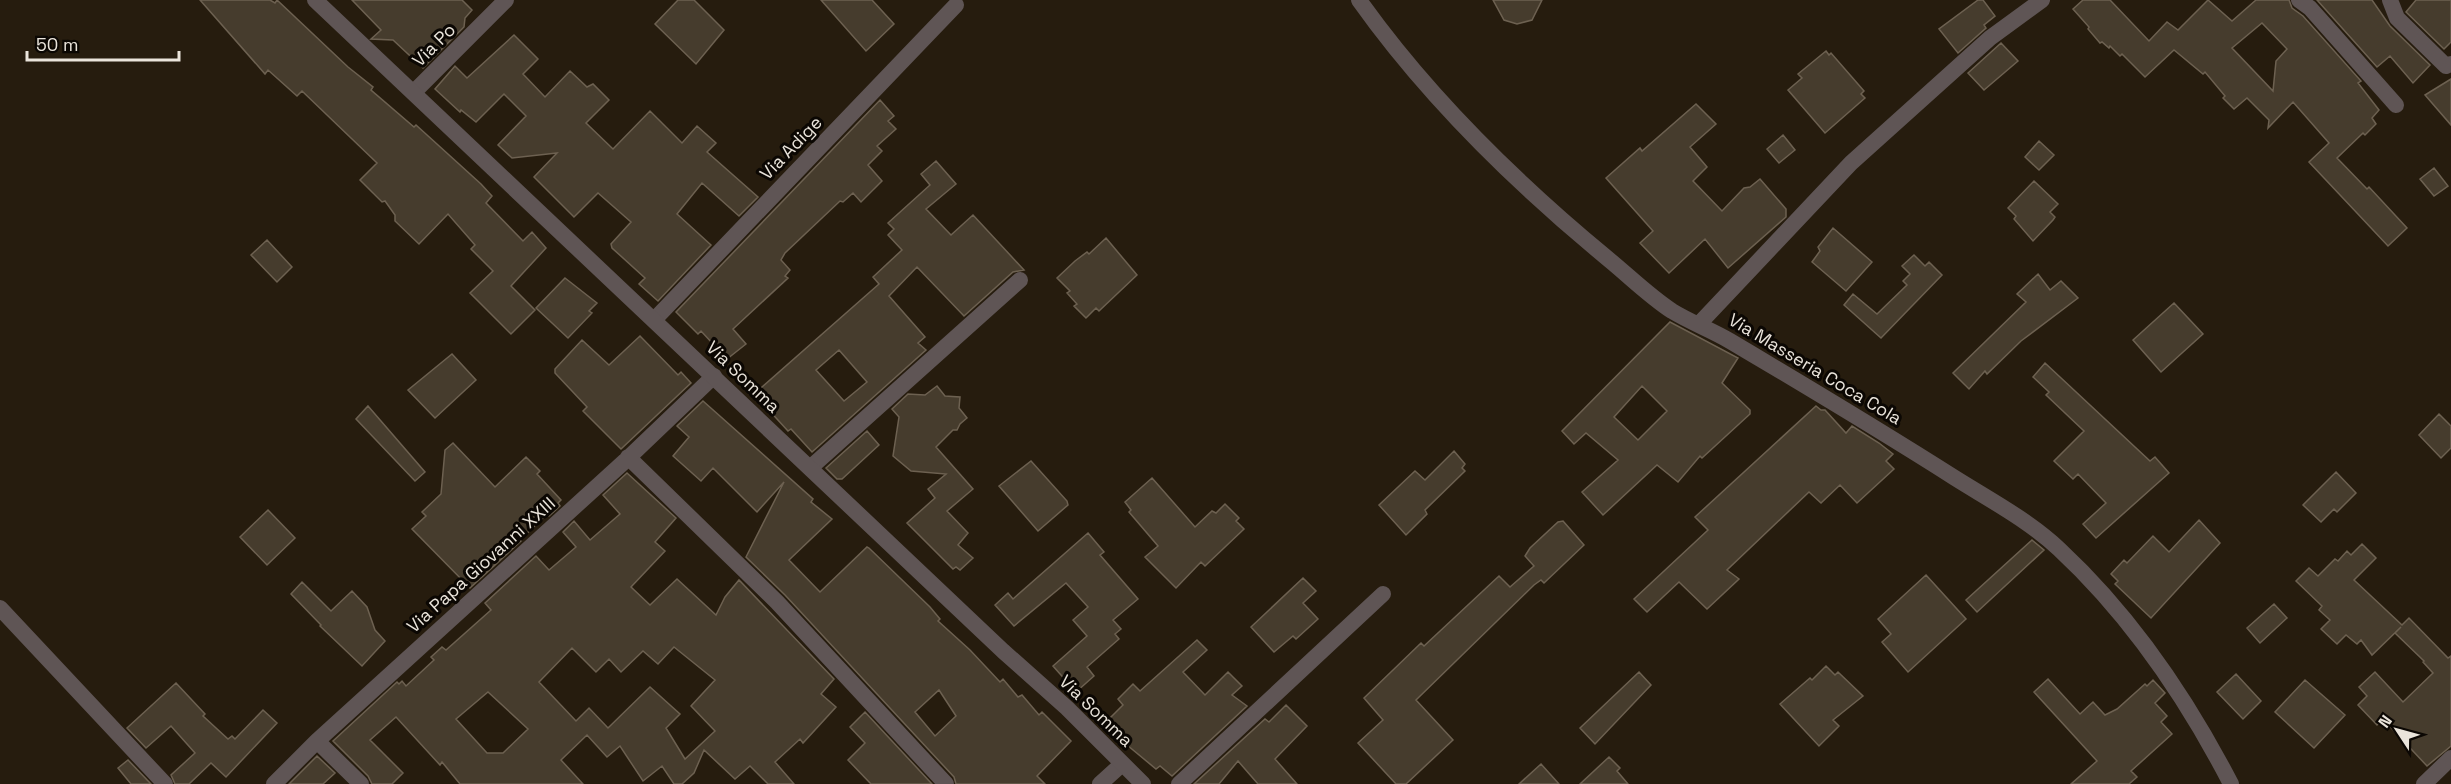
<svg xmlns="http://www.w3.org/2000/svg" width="2451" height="784" viewBox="0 0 2451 784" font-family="'Space Grotesk',sans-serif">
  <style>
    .building { fill: #463c2d; stroke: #6d6151; stroke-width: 1.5; fill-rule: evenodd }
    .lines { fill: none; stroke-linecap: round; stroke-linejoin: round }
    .minor { stroke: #5f5555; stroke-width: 16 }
    .tertiary { stroke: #5f5555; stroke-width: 16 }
    .labels { text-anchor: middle; stroke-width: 6; stroke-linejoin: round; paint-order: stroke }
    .street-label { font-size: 18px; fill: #eae4db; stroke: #0b0703 }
  </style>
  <rect width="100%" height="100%" fill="#261c0e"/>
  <path class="building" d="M200 0H270L275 3 277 0 348 67 373 87 371 90 414 127 416 125 481 184 492 196 486 203 523 241 532 232 546 248 511 286 535 310 511 334 470 293 493 271 471 249 475 245 448 214 419 244 395 221V215L385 201 382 202 360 180 377 163 302 91 297 96 268 70 265 74Z
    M352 0H462L472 10 465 18 464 27 423 68 393 40 371 39 381 30Z
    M678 0H694L724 30 696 64 655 24Z
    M821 0H872L894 24 866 51Z
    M1493 0H1542L1532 20 1517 24 1504 20Z
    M1978 0H1983L1995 16 1984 25 1986 28 1958 53 1939 29Z
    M2083 0H2110L2149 41 2167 22 2178 30 2208 0 2232 21 2256 0H2289L2292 8 2303 16 2361 81 2358 83 2379 110 2372 118 2376 124 2365 135 2363 133 2337 158 2367 189 2369 187 2407 228 2388 246 2309 162 2329 143 2293 102 2268 128 2269 120 2247 98 2234 109 2223 98 2225 96 2205 72 2203 74 2174 50 2145 77 2122 54 2120 56 2110 46 2109 48 2102 42 2100 43 2088 29 2089 27 2073 9ZM2262 23 2287 49 2276 61 2273 91 2232 48Z
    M2317 0H2372L2390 26 2430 65 2413 83 2390 56 2377 67Z
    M2416 0H2451V42L2444 49 2406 12Z
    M514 35 538 59 523 74 545 97 570 71 587 87 593 84 609 100 586 123 613 149 650 111 682 143 697 126 716 143 707 152 758 197 739 216 702 183 677 214 711 245 658 301 639 284 645 278 612 248 611 244 631 222 598 193 574 217 534 177 557 153 512 158 498 145 526 116 504 94 476 122 461 110 460 112 435 89 455 66 467 78Z
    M2001 43 2018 61 1984 90 1968 73Z
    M1826 51 1829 55 1831 53 1864 91 1861 94 1865 98 1825 133 1788 90 1802 78 1798 74Z
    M2451 79V125L2425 95Z
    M880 100 894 116 888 121 896 129 877 146 882 151 868 165 882 181 861 202 853 193 843 202 840 201 785 253 781 260 790 270 785 276 788 278 733 329 746 344 727 359 701 331 698 334 676 312Z
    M1696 104 1716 124 1690 147 1707 167 1693 181 1722 211 1744 188 1750 187 1760 179 1786 209V217L1728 268 1705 239 1669 273 1640 243 1653 231 1606 178 1640 148 1642 151Z
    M1783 135 1795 150 1779 163 1767 149Z
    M2039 141 2054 155 2039 170 2025 157Z
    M936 161 956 184 926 209 951 235 973 215 1024 270 1013 272 964 316 917 267 889 296 925 337 918 343 926 350 812 452 791 429 788 431 754 394 879 284 873 277 902 250 888 235 894 229 888 223 930 185 921 174ZM839 350 867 382 844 401 816 370Z
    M2434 168 2448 186 2434 196 2420 179Z
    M2034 181 2058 204 2050 212 2055 217 2053 220 2033 241 2014 219 2016 216 2008 208Z
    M1833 228 1872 262 1846 291 1812 262 1820 251 1818 247Z
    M1106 238 1137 275 1099 311 1096 308 1086 318 1074 306 1077 304 1067 293 1070 291 1057 278 1075 261 1087 252 1089 254Z
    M267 240 292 267 277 282 251 255Z
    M1914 255 1925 266 1929 262 1942 275 1881 338 1844 305 1853 294 1877 314 1907 285 1903 281 1910 274 1902 266Z
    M2038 274 2050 290 2061 281 2078 298 2021 341 1987 374 1985 371 1969 389 1953 373 2026 302 2017 294Z
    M565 278 597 303 589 311 592 313 568 338 536 308Z
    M2174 303 2203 334 2161 372 2133 340Z
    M1670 322 1738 358 1722 383 1750 410V414L1702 458 1700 456 1678 482 1657 465 1603 515 1582 492 1618 460 1586 433 1574 444 1562 431ZM1642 386 1667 411 1638 440 1614 417Z
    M640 336 678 375 681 372 691 383 621 449 583 411 587 407 555 373V369L582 340 609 365Z
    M452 354 476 380 435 418 408 390Z
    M2045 363 2150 461 2155 457 2169 473 2096 538 2083 524 2106 503 2078 474 2073 479 2054 461 2084 431 2046 395 2049 392 2033 377Z
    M937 386 945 396 960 397 959 408 967 418 960 424 957 430H953L936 447 973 489 947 511 968 533 958 545 973 558 960 570 956 567 953 569 907 523 935 498 928 489 946 474 911 471 893 456 899 417 892 409 908 394 925 395Z
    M703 401 813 499 811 502 832 519 789 560 820 592 867 547 869 548 930 607 940 619 938 621 970 650 1000 682 1003 679 1018 697 1022 695 1039 715 1042 712 1071 741 1037 776 1045 784H956L954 777 785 595 746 557 784 482 757 512 713 468 701 481 673 456 689 437 677 426ZM939 690 956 716 935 736 915 712Z
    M368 406 425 472 415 481 356 419Z
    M1816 406 1821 410H1825L1846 433 1852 426 1879 443 1893 454 1886 461 1894 469 1857 503 1840 485 1821 503 1809 492 1727 570 1739 579 1707 609 1679 582 1647 612 1634 599 1708 530 1695 517Z
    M2439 414 2451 426V448L2441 458 2419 435Z
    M867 431 879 445 842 479H837L826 468Z
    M453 443 495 487 526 457 540 471 537 474 561 500 558 503 560 506 549 516 547 514 520 540 521 541 470 588 412 529 426 516 422 512 441 494 445 450Z
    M1454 451 1465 464 1462 468 1465 471 1425 510 1427 514 1406 535 1379 505 1415 471 1425 480Z
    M1031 461 1067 501 1068 505 1038 531 999 486Z
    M2336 472 2356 493 2337 512 2334 509 2321 522 2303 505Z
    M627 473 676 518 655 542 665 551 631 587 650 605 677 579 716 615 725 597 739 580 834 679 821 694 836 707 803 743 800 739 775 762 794 784H768L750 766 735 779 704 750 694 773 682 784H674L662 766 643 781 620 746 607 757 587 735 561 760 583 784H460L442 762 440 765 396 717 370 740 403 773 392 784H372L368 776 333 741 397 682 399 684 402 681 406 686 434 660 431 657 442 647 446 650 491 610 485 603 536 556 549 570 576 547 563 532 574 521 590 540 620 514 603 495ZM674 647 715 680 691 706 715 731 685 759 666 728 680 714 650 687 608 728 589 708 576 721 539 682 572 648 596 672 609 659 621 672 643 651 658 664ZM488 692 528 729 503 753H487L456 719Z
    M1152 478 1195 527 1212 511 1216 513 1225 504 1239 518 1236 521 1244 529 1205 566 1201 562 1176 588 1145 557 1158 546 1129 512 1131 510 1125 502Z
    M268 510 295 538 267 565 240 537Z
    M2199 520 2220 543 2151 618 2115 584 2118 581 2111 574 2124 560 2127 563 2153 536 2169 552Z
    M1563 521 1584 545 1544 583 1541 580 1534 585 1416 700 1453 740 1406 784H1396L1358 743 1383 720 1364 698 1421 643 1424 646 1499 576 1510 587 1534 566 1525 556 1530 548 1558 522Z
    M1088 533 1104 552 1100 555 1138 599 1113 620 1121 629 1115 634 1119 639 1087 667 1094 676 1076 692 1053 666 1087 636 1073 620 1088 607 1066 583 1014 626 995 605 1008 593 1013 599Z
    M2032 540 2044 550 1977 612 1966 600Z
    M2362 544 2376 558 2354 580 2402 625 2409 618 2448 658 2451 656V746L2427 766 2383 719 2377 725 2358 705 2367 696 2359 687 2375 672 2403 702 2433 673 2423 662 2424 661 2395 633 2401 627 2372 655 2361 640 2357 644 2346 635 2337 644 2321 629 2330 620 2319 610 2322 606 2296 581 2309 568 2318 576 2335 559 2338 561 2347 551 2351 555Z
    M1926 575 1966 619 1908 672 1882 642 1891 634 1878 619Z
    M1303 578 1316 591 1303 603 1318 619 1296 639 1293 636 1274 652 1251 627Z
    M302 582 331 611 352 591 367 607 375 630 385 641 362 666 320 626 321 625 291 594Z
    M2274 604 2287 618 2260 643 2247 628Z
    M1197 640 1207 650 1183 672 1205 695 1228 672 1242 686 1232 695 1247 706 1172 776 1160 766 1156 769 1127 745 1129 743 1106 722 1123 705 1118 699 1133 684 1140 691Z
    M1826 666 1835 675 1838 672 1863 696 1833 720 1839 726 1819 746 1780 704 1810 678 1812 680Z
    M1639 672 1651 685 1595 744 1580 728Z
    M2236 674 2261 701 2243 719 2217 692Z
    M2048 679 2080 714 2093 702 2105 715 2117 709 2145 684 2147 686 2153 680 2165 693 2155 703 2167 716 2161 722 2172 734 2131 771 2137 777 2129 784H2071L2097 761 2034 692Z
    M2305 680 2345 715 2314 748 2275 712Z
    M176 683 205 714 203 716 228 739 232 736 235 739 263 710 277 723 226 777 211 763 189 784H175L171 775 195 753 171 726 146 748 127 728Z
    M1286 705 1307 726 1275 759 1297 784H1258L1238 761 1219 784H1194L1265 719 1269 722Z
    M865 712 932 784H871L848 760 865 743 850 727Z
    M317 756 335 773 323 784H289Z
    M1609 757 1620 768 1617 771 1628 784H1580Z
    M128 760 151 784H131L118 768Z
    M1541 764 1559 784H1519Z"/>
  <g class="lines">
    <path class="minor" d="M1359 0C1428 97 1515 182 1607 258 1628 275 1649 296 1672 311 1690 322 1711 330 1730 341 1806 386 1881 431 1955 478 1990 500 2028 520 2059 549 2130 615 2186 697 2231 784
      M2299 0 2310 8 2396 105
      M2390 0 2397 18 2446 66 2451 64
      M414 92 506 0
      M654 320 956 5
      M1699 324 1851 163 1990 38 2042 0
      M628 457 777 602 946 784
      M810 468 1020 280
      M0 608 165 784
      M317 741 361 784
      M274 784 317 741 625 461 714 376
      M1100 784 1122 764
      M1179 784 1383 594
      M2424 784 2451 758"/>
    <path class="tertiary" d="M315 0 1003 651 1067 708 1143 784"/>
  </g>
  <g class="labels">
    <g class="street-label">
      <text transform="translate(434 45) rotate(-45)" y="6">Via Po</text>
      <text transform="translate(791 148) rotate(-46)" y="6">Via Adige</text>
      <text transform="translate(1815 369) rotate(31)" y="6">Via Masseria Coca Cola</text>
      <text transform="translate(743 377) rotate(44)" y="6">Via Somma</text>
      <text transform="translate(481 565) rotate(-42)" y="6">Via Papa Giovanni XXIII</text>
      <text transform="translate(1096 711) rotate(44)" y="6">Via Somma</text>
    </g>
  </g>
  <g transform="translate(2397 730) rotate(306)" stroke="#0b0703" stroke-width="4.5" paint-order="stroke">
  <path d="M0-4.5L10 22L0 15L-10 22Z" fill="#eae4db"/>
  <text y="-9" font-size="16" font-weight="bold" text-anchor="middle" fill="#eae4db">N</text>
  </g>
  <path d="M27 51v9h152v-9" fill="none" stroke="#eae4db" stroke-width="3"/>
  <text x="36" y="51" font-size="18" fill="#eae4db" stroke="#0b0703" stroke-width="4.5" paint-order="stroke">50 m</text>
</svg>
